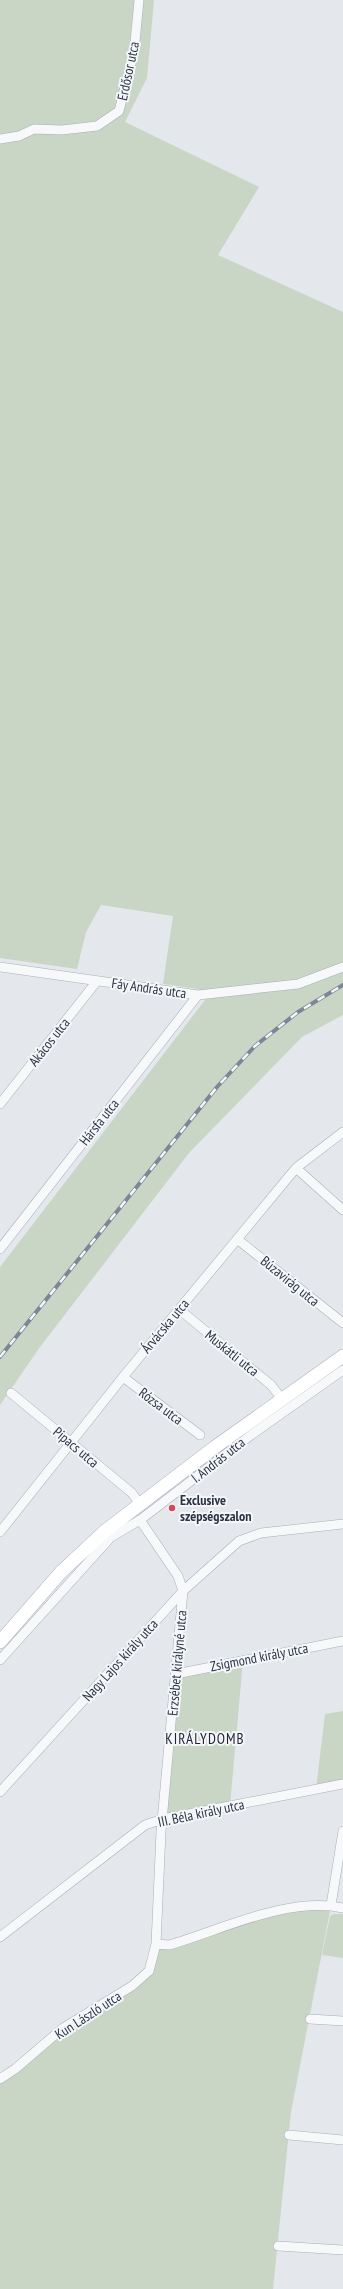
<svg xmlns="http://www.w3.org/2000/svg" width="343" height="2289" viewBox="0 0 343 2289" font-family="'PT Sans Narrow',sans-serif">
  <style>
    .green { fill: #c9d6c5 }
    .lines { fill: none; stroke-linecap: round; stroke-linejoin: round }
    .street-casing { stroke: #a9aeb7; stroke-width: 10 }
    .secondary-casing { stroke: #a9aeb7; stroke-width: 14 }
    .street { stroke: #f7f8fa; stroke-width: 9 }
    .secondary { stroke: #fff; stroke-width: 13 }
    .rail-casing { stroke: #7d8696; stroke-width: 4 }
    .rail { stroke: #f4f6f9; stroke-width: 2.5; stroke-dasharray: 8; stroke-linecap: butt }
    .poi-dot { fill: #d1495b; stroke: #f4f6f9; stroke-width: 1.5 }
    .labels { text-anchor: middle; stroke-width: 4; stroke-linejoin: round; paint-order: stroke }
    .street-label { font-size: 14px; fill: #2b3445; stroke: #f4f6f9 }
    .poi-label { font-size: 14px; font-weight: bold; fill: #2b3445; stroke: #f4f6f9; text-anchor: start }
    .neighbourhood-label { font-size: 15px; letter-spacing: 1px; fill: #1d2536; stroke: #f4f6f9 }
  </style>
  <rect width="100%" height="100%" fill="#e4e7ec"/>
  <path class="green" d="M0 0H154L147 78 125 122 259 187 218 255 343 312V1015L302 1037 189 1153 40 1347 0 1405V1267L205 1000 198 989 163 984 173 916 101 905 86 932 77 969 0 958Z
    M243 1660 230 1806 163 1819 176 1674Z
    M343 1711V1784L316 1789 325 1714Z
    M331 1906 291 2112 273 2289H0V2077L63 2028 141 1980 156 1944 263 1915Z
    M334 1914H343V1958L322 1955 330 1916Z"/>
  <g class="lines">
    <g class="street-casing">
      <path id="street" d="M0 139 19 136 34 129 62 130 97 126 119 111 134 52 139 0
        M0 967 198 995 298 984 343 967
        M0 1104 97 981
        M296 1168 343 1210
        M237 1239 343 1323
        M0 1249 198 995
        M180 1310 271 1385 282 1399
        M123 1377 200 1435
        M11 1393 132 1493 139 1503
        M0 1532 123 1377 296 1168 343 1132
        M0 1660 111 1537 140 1520 251 1435 343 1370
        M176 1674 343 1641
        M0 1792 183 1591 239 1541 261 1533 343 1524
        M331 1905 343 1831
        M0 1937 145 1825 163 1819 343 1784
        M156 1944 169 1945C221 1930 288 1896 343 1908
        M310 2019 343 2021
        M0 2079 15 2069 63 2028 132 1986 149 1971 156 1944 161 1832 183 1591 178 1576 140 1520
        M289 2135 343 2140
        M278 2246 343 2250"/>
    </g>
    <g class="secondary-casing">
      <path id="secondary" d="M0 1642 61 1572 105 1531 215 1447 343 1356"/>
    </g>
    <use href="#street" class="street"/>
    <use href="#secondary" class="secondary"/>
    <g class="rail-casing">
      <path id="rail" d="M0 1357 217 1087 255 1046 298 1012 343 985"/>
    </g>
    <use href="#rail" class="rail"/>
  </g>
  <circle class="poi-dot" cx="172" cy="1508" r="4"/>
  <g class="labels">
    <g class="street-label">
      <text transform="translate(128 71) rotate(-78)" y="5">Erdősor utca</text>
      <text transform="translate(149 988) rotate(8)" y="5">Fáy András utca</text>
      <text transform="translate(49 1042) rotate(-52)" y="5">Akácos utca</text>
      <text transform="translate(99 1122) rotate(-52)" y="5">Hársfa utca</text>
      <text transform="translate(290 1281) rotate(39)" y="5">Búzavirág utca</text>
      <text transform="translate(165 1326) rotate(-50)" y="5">Árvácska utca</text>
      <text transform="translate(232 1353) rotate(39)" y="5">Muskátli utca</text>
      <text transform="translate(161 1406) rotate(37)" y="5">Rózsa utca</text>
      <text transform="translate(76 1447) rotate(40)" y="5">Pipacs utca</text>
      <text transform="translate(218 1460) rotate(-38)" y="5">I. András utca</text>
      <text transform="translate(259 1657) rotate(-11)" y="5">Zsigmond király utca</text>
      <text transform="translate(120 1660) rotate(-48)" y="5">Nagy Lajos király utca</text>
      <text transform="translate(177 1663) rotate(-85)" y="5">Erzsébet királyné utca</text>
      <text transform="translate(201 1813) rotate(-12)" y="5">III. Béla király utca</text>
      <text transform="translate(88 2015) rotate(-33)" y="5">Kun László utca</text>
    </g>
    <g class="poi-label">
      <text x="180" y="1505">Exclusive<tspan x="180" dy="16">szépségszalon</tspan></text>
    </g>
    <g class="neighbourhood-label">
      <text x="205" y="1744">KIRÁLYDOMB</text>
    </g>
  </g>
</svg>
